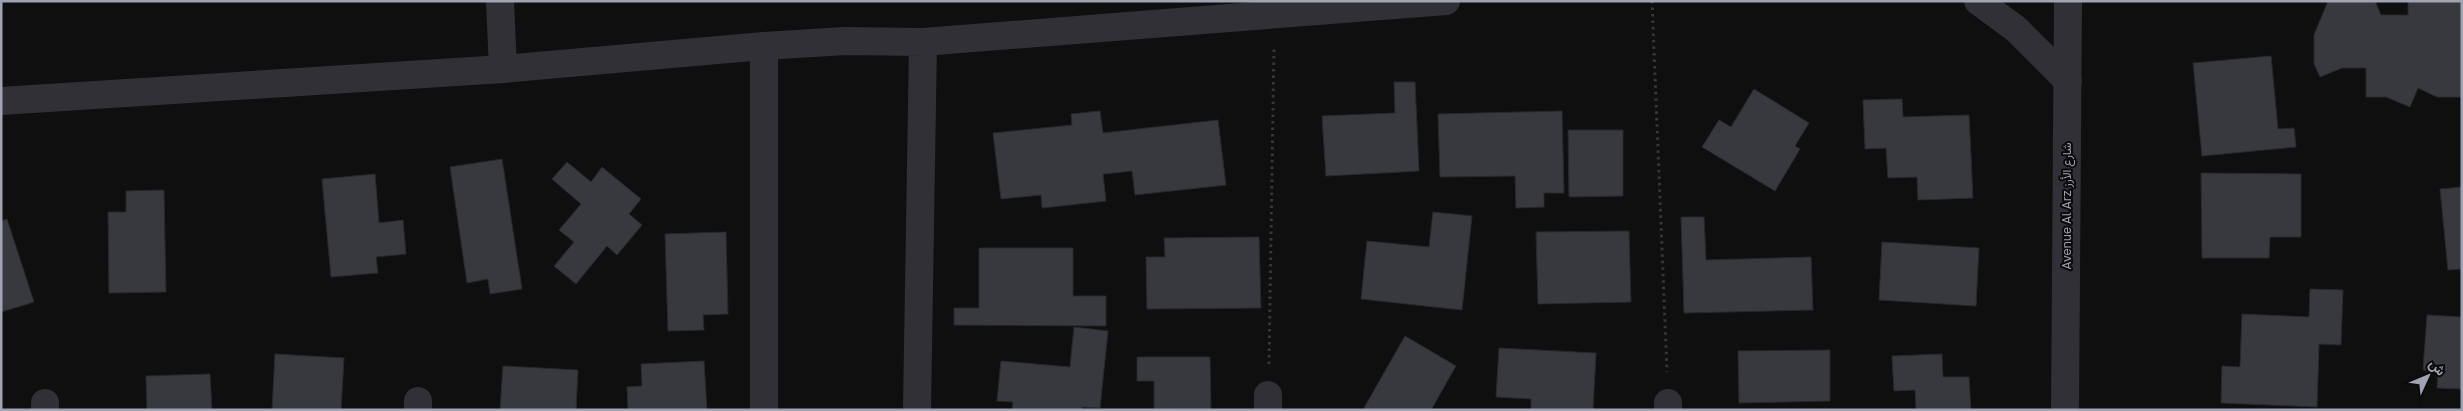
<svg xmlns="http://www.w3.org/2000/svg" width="2463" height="411" viewBox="0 0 2463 411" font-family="'Golos Text',Vazirmatn,sans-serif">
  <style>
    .building { fill: #38393e; stroke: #29292d }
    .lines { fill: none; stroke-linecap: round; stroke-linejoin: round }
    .path { stroke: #36373d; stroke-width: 3; stroke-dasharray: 2.5 4; stroke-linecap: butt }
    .minor { stroke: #303036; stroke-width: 28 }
    .labels { text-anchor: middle; stroke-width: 4; stroke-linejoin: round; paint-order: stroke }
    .street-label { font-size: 12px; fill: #9fa3b2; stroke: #0a0a0b }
  </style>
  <rect width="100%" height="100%" fill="#0f0f10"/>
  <path class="building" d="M2328 1H2375L2381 15H2408V1H2462V97H2437L2418 88 2410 107 2386 97H2366V68H2342L2320 77 2314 64V35Z
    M2271 56 2278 129 2294 128 2296 147 2202 156 2193 63Z
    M1394 82H1415L1419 171 1326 176 1322 116 1395 113Z
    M1754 89 1809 123 1795 146 1800 149 1775 191 1702 147 1719 120 1731 127Z
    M1902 99 1903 117 1969 115 1973 198 1918 200 1917 177 1888 178 1886 148 1865 149 1863 100Z
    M1100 111 1103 133 1218 120 1226 185 1135 195 1132 171 1103 174 1106 201 1042 208 1041 195 1001 199 993 133 1072 125 1071 114Z
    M1562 111 1564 193H1544V207L1516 208 1515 176 1440 177 1438 114Z
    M1568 130H1623V196L1569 197Z
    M502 159 522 289 490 294 488 279 467 283 450 167Z
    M567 162 591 182 602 167 641 199 629 214 642 225 617 255 607 246 576 284 554 266 574 242 559 230 581 204 552 179Z
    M2201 173 2301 174V237H2270L2269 258H2202Z
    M375 174 379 223 403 220 406 254 376 257 378 273 331 277 322 179Z
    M2462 187V269L2448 270 2440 189Z
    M164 190 166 292 109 293 108 212H126V191Z
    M1433 212 1472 216 1462 310 1361 299 1367 241 1429 247Z
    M1681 217H1704L1706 260 1811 257 1813 310 1684 313Z
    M7 219 34 302 1 312V221Z
    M1629 231 1631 302 1538 304 1536 232Z
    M726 232 728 314 703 315 704 330 668 331 665 234Z
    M1259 237 1261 308 1147 309 1146 257H1165L1164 238Z
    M1882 242 1979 248 1976 306 1879 300Z
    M979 248H1073V296H1106V326L954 325V308H979Z
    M2310 289 2343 290 2341 345 2319 344 2317 407 2221 403 2222 366 2240 367 2242 314 2309 317Z
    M2427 315 2462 317V389L2437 388 2438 372 2423 370Z
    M1074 327 1108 331 1100 408 1082 407V410H1012L1013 402 997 401 1001 361 1070 367Z
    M1405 336 1456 366 1431 410H1367L1364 408Z
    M1499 348 1596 353 1593 410H1531V399L1496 397Z
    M1830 350V401L1739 403 1738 351Z
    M275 354 344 358 341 410H272Z
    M1942 354 1943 377H1969L1971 410H1916L1915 390 1894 391 1892 356Z
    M1137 357H1210L1211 410 1154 409V381H1137Z
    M704 361 707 410H628L627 387 642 386 641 364Z
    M503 366 578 370 576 410H500Z
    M210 374 212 410H147L146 376Z"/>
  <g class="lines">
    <path class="path" d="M1652 1 1667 372
      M1269 364 1274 46"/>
    <path class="minor" d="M500 1 503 69
      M1978 1 2016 29 2068 81
      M1 101 503 69 764 46 845 41 923 42 1446 1
      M45 403V410
      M1668 403V410
      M418 410V401
      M764 410V46
      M917 410 923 42
      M1268 410V395
      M2065 410 2068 1"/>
  </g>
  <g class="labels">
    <g class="street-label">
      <text transform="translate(2067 206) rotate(-90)" y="4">Avenue Al Arz شارع الأرز</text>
    </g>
  </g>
  <rect width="2463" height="411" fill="none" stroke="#9fa3b2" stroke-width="5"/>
  <g transform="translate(2428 376) rotate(46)" stroke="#0a0a0b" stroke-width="4" paint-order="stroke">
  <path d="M0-4L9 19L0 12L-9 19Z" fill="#9fa3b2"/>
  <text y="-8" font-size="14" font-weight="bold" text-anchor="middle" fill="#9fa3b2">ش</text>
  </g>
</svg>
